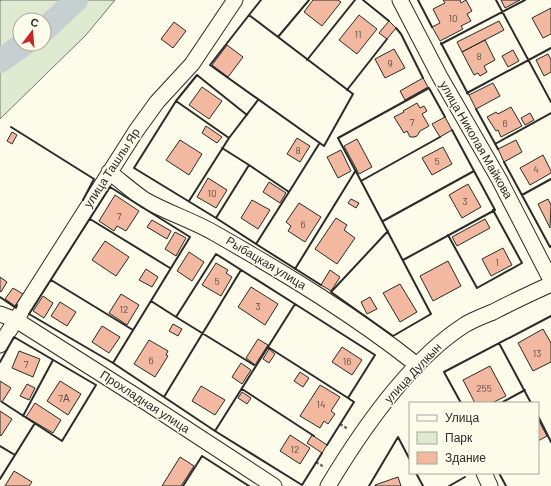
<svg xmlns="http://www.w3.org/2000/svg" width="551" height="486" viewBox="0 0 551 486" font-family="Barlow,sans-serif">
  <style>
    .green { fill: #deebd1; stroke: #74746e; fill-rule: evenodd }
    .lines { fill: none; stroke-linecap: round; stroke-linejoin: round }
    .river { stroke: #c7d0d0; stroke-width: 24 }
    .building { fill: #f2b8a0; stroke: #2b2b2b }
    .minor-casing { stroke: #2b2b2b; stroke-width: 17 }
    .path { stroke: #6a6964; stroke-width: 2.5; stroke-dasharray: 3 2; stroke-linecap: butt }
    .minor { stroke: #fdfbea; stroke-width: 15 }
    .wall { stroke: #2b2b2b; stroke-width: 2 }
    .labels { text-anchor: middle; stroke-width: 3; stroke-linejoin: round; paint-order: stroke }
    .number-label { font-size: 10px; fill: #5d4e48 }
    .street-label { font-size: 12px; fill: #2b2b2b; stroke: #fdfbea }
  </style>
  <rect width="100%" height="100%" fill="#fdfbea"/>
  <path class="green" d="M0 0H115L86 35 0 119ZM20 20H44V44H20Z"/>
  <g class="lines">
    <path class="river" d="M44 30 76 0
      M0 61 24 44"/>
  </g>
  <path class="building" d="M313 0H338L341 2 322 26 304 12Z
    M443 0H460L461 3 466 0 472 11 467 14 471 21 461 26 463 29 440 41 432 27 440 23 433 9 445 3Z
    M501 0H520L505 8Z
    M551 8V34L543 38 532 18Z
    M359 15 377 29 357 54 339 40Z
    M389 21 396 28 387 39 379 33Z
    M499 21 504 30 462 52 457 42Z
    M174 22 186 31 173 48 161 39Z
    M485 40 495 60 484 66 487 72 480 76 478 73 474 75 462 52Z
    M227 45 243 57 228 77 212 65Z
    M394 49 405 68 385 78 375 59Z
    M513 50 519 61 508 67 502 56Z
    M548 54 551 60V72L544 76 536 60Z
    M423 78 428 87 405 100 400 91Z
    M493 83 500 96 476 109 469 95Z
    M202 87 222 101 209 119 189 105Z
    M417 103 420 108 424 106 427 111 422 114 429 126 420 131 417 136 414 137H410L407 131 404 133 394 117 404 112 403 111Z
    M511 107 522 126 501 137 498 130 496 131 487 117 496 112 498 114Z
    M530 113 534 120 525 125 521 118Z
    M445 117 452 130 440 137 432 124Z
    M206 126 222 137 217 143 202 133Z
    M12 132 17 135 12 144 7 141Z
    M297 138 310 146 300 162 287 154Z
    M357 139 372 167 359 174 344 146Z
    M180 140 202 154 189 175 166 160Z
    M516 140 522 152 504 162 498 149Z
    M443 147 452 164 432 175 422 158Z
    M341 150 351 171 338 178 327 157Z
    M543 155 551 171V173L530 185 520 168Z
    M208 178 227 190 216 208 197 197Z
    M269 182 286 193 280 203 263 192Z
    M468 184 481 207 462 218 449 195Z
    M115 195 139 211 126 231 117 226 114 231 99 221Z
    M351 199 359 203 356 208 348 203Z
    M548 199 551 205 550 228 538 204Z
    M252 200 270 210 258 229 241 218Z
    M299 203 321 217 305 242 288 231 291 226 286 222Z
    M336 218 347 225 344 230 355 238 337 264 315 249Z
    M485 219 490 228 457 246 452 237Z
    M152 220 171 231 167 239 147 227Z
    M175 232 186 238 176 256 165 249Z
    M105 241 129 257 116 276 92 260Z
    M503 248 512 265 491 276 482 259Z
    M189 252 204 262 192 281 177 271Z
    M448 261 461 286 433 301 420 276Z
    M216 263 228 270 226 273 232 277 221 296 202 285Z
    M146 269 158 277 152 287 139 280Z
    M330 270 340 277 331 291 321 285Z
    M0 277 7 282 1 292 0 291Z
    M400 284 417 312 400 322 383 293Z
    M251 287 278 304 265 325 238 307Z
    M13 288 23 294 15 306 5 299Z
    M121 294 139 305 127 325 109 313Z
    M43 296 53 303 44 318 33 311Z
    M370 297 377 309 367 314 361 302Z
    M60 302 76 312 67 326 51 316Z
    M173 324 182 329 178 336 169 331Z
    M102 326 120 337 109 353 92 342Z
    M543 329 551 343V362L533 371 518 343Z
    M258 339 268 345 255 365 246 358Z
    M149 340 168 351 166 355 168 356 155 377 134 364Z
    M342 347 362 360 352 375 332 362Z
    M269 349 275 354 269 363 263 359Z
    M19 351 40 359 33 377 12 368Z
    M241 363 251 370 242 384 232 377Z
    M490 366 506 396 492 403H475L463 380Z
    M300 372 309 378 303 387 294 381Z
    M0 381 11 388 2 402 0 401Z
    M60 381 81 394 68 415 47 401Z
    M27 384 35 388 29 400 20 396Z
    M320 385 340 397 331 411 335 414 328 424 324 421 320 428 300 416Z
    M201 386 225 400 215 415 192 401Z
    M242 392 251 398 247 404 238 398Z
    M35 403 61 420 53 433 26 417Z
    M0 411 12 419 1 436 0 435Z
    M538 419 547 436 538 441Z
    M290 435 310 448 300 464 280 451Z
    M312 435 327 445 322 453 307 443Z
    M180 457 194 466 181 486H162Z
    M14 471 32 482 29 486H5Z
    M398 477 401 486H375V485Z"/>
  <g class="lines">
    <g class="minor-casing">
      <path id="minor" d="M400 0 440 77 499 179 551 280
        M109 172C121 181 133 192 145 200 168 213 194 221 216 234 286 274 354 315 417 365
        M0 314 16 320 147 403 274 486
        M0 345 136 131 157 102 192 64 235 0
        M484 473 490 486
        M328 486C361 431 408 362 463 326 472 320 483 316 493 312 512 302 532 293 551 284"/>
    </g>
    <path class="path" d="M340 424 348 429
      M316 462 324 467"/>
    <use href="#minor" class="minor"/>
    <path class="wall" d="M363 0 389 21
      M418 0 432 27
      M496 0 551 102
      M249 15 353 94 324 146 210 65Z
      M249 15 261 0
      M396 28 401 34 423 78
      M278 37 309 0
      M441 43 468 94
      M441 44 525 0
      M307 60 355 0
      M347 90 387 39
      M467 93 551 48
      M176 101 197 75 247 115
      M476 109 498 149
      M11 127 94 179 83 200
      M452 130 474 171
      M440 137 361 181 338 138 429 88 445 117
      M229 138 258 100
      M495 144 551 113
      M504 162 550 247 551 246
      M361 181 431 314 393 336 331 292 388 231
      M289 192 319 144
      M522 195 551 179
      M189 201 229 138 176 101 134 168 216 218 249 165 222 148
      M216 218 256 244 289 192 249 165
      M90 219 170 268
      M383 221 474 171 495 210 403 260
      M448 235 477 288 522 263 493 210
      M256 244 321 285
      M295 269 356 170
      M51 280 133 330
      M0 297 16 308 17 305
      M151 301 176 317
      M499 343 531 403
      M268 347 348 398
      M0 362 14 337 96 385 62 441 2 402
      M113 363 190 237 110 187 29 314 113 363 215 431
      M254 365 176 317 216 254 295 304
      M242 389 314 436
      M164 397 241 270
      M461 403 444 372 551 316
      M501 403 525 390
      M23 416 53 360
      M538 416 551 442
      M0 446 15 455
      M322 453 302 485 215 431 295 304 375 355 348 398 354 402 327 445
      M416 473 423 486
      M499 473 506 486
      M0 479 35 423
      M183 486 202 456 249 486
      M369 486 398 437 410 460
      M449 486 465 477"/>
  </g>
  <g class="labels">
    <g class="number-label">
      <text x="453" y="22">10</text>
      <text x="358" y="38">11</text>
      <text x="479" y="60">8</text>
      <text x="390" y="67">9</text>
      <text x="412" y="126">7</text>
      <text x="505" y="127">6</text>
      <text x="298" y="154">8</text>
      <text x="437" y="165">5</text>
      <text x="536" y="173">4</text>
      <text x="212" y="197">10</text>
      <text x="465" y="205">3</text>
      <text x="119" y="220">7</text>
      <text x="303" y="228">6</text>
      <text x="497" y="266">1</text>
      <text x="217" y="285">5</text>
      <text x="258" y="310">3</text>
      <text x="124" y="313">12</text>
      <text x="537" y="357">13</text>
      <text x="151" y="364">6</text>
      <text x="347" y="365">16</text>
      <text x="26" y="368">7</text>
      <text x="484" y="392">255</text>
      <text x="64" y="402">7А</text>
      <text x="321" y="408">14</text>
      <text x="295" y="453">12</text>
    </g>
    <g class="street-label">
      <text transform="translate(476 140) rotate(60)" y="4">улица Николая Майкова</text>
      <text transform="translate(112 168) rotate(-57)" y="4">улица Ташлы Яр</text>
      <text transform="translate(266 263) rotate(31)" y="4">Рыбацкая улица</text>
      <text transform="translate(413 373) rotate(-47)" y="4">улица Дулкын</text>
      <text transform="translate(145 402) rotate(33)" y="4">Прохладная улица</text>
    </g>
  </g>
  <rect x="409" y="402" width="130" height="72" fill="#fdfbea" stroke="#a9a89e"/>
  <rect x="417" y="415" width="20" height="6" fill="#fdfbea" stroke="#a9a89e"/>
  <text x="445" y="422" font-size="12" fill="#2b2b2b">Улица</text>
  <rect x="417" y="432" width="20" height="12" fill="#deebd1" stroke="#a9a89e"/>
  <text x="445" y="442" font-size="12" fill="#2b2b2b">Парк</text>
  <rect x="417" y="452" width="20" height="12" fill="#f2b8a0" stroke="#a9a89e"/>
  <text x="445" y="462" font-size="12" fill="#2b2b2b">Здание</text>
  <g transform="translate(32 32) rotate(16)"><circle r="19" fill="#fdfbea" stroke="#a9a89e"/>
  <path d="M0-3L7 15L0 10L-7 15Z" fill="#c62828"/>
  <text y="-6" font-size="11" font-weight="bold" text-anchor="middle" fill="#2b2b2b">С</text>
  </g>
</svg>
